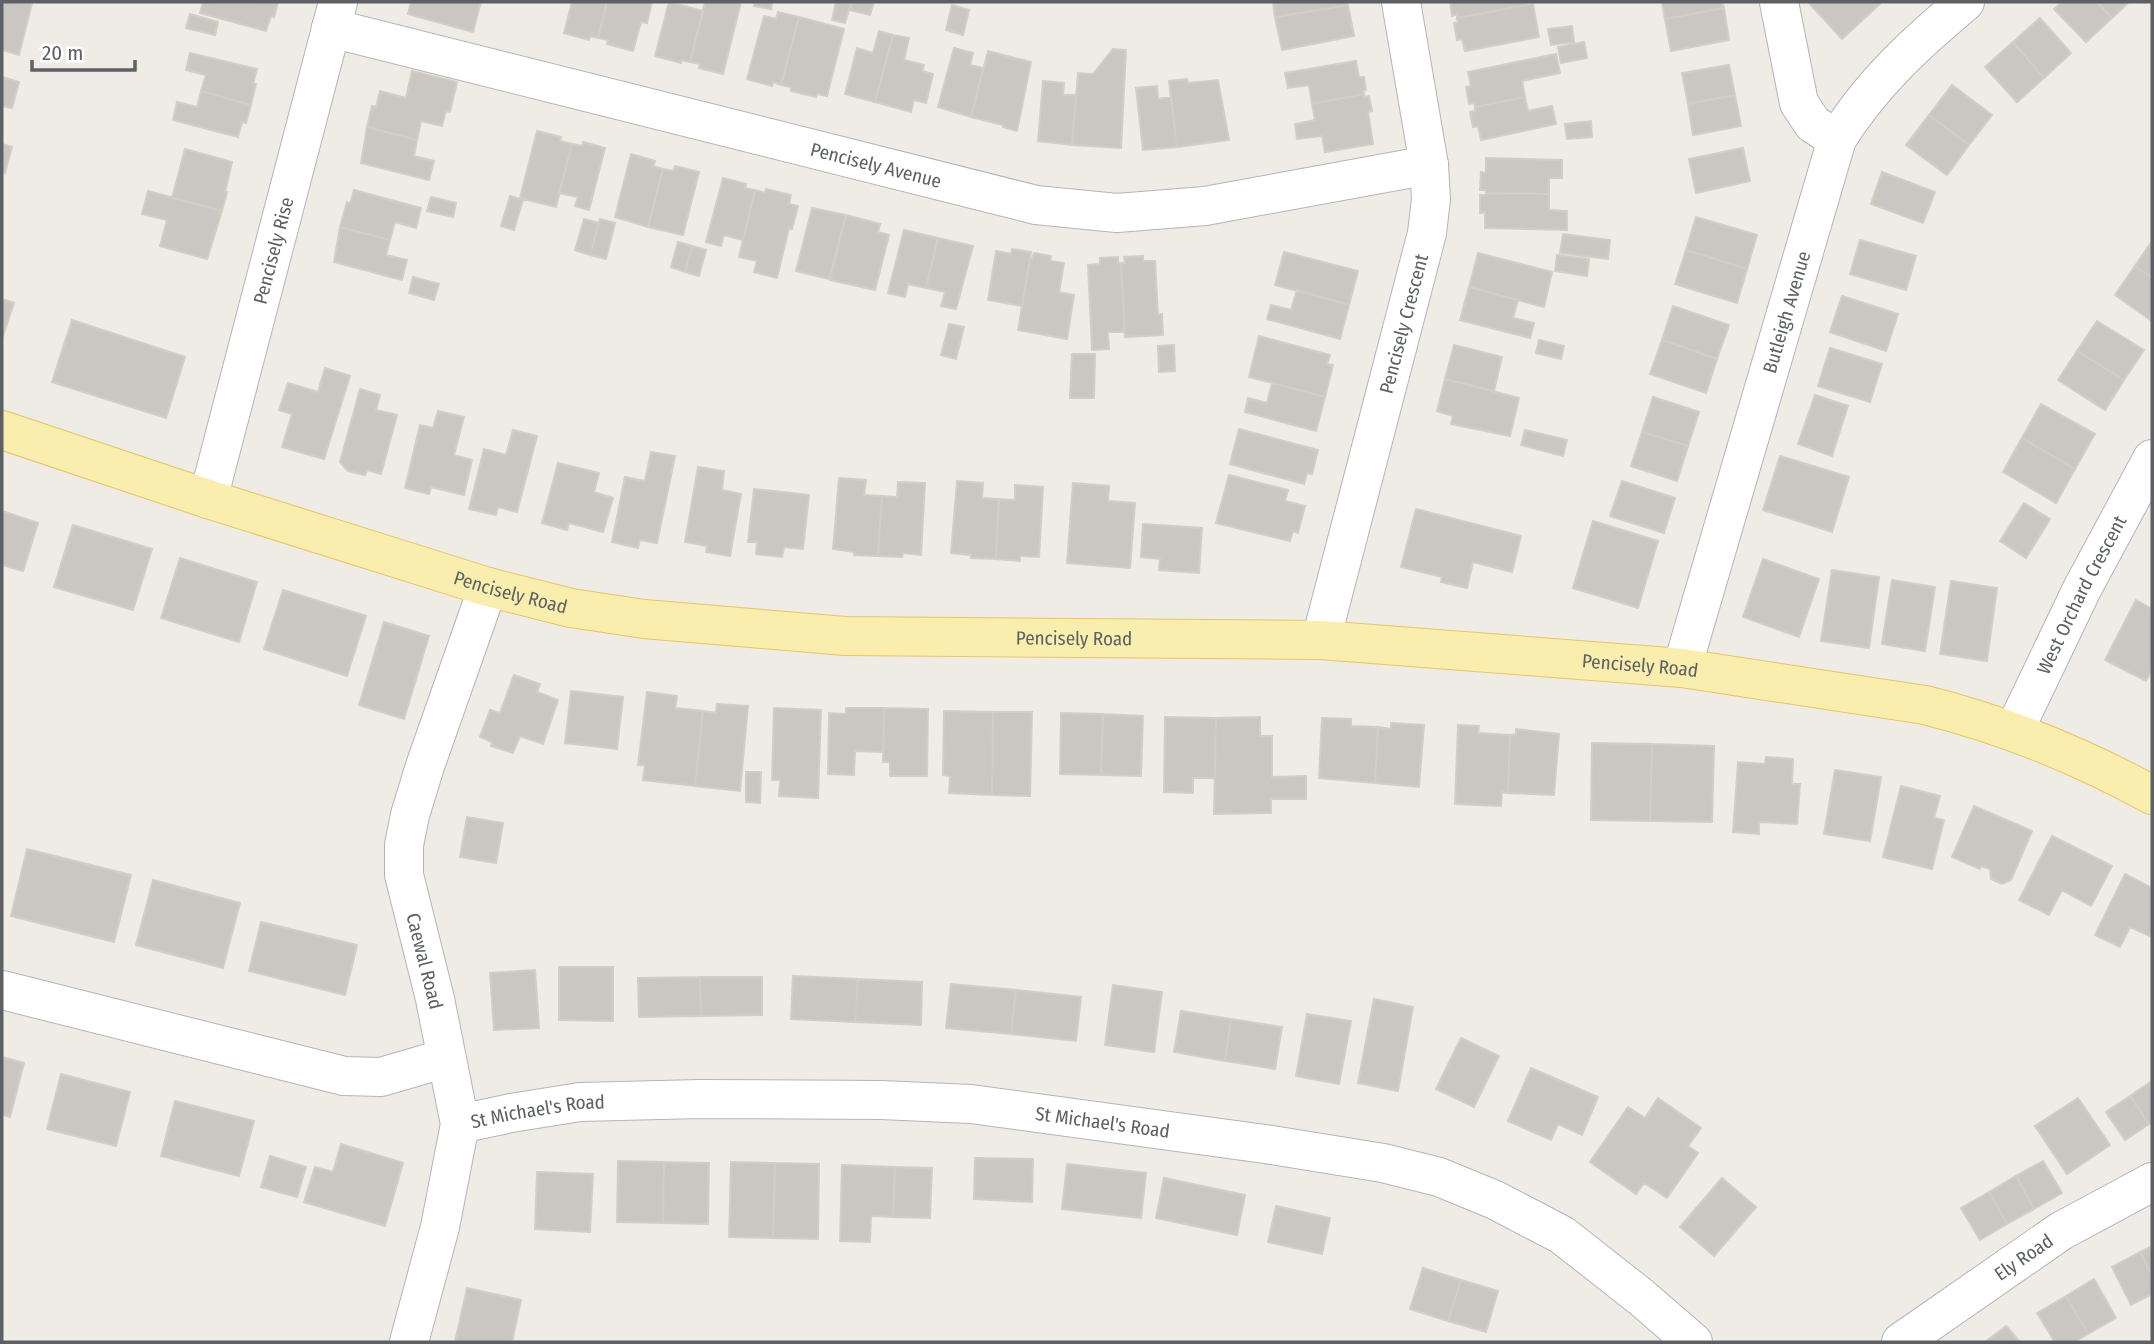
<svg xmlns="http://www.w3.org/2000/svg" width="2154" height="1344" viewBox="0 0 2154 1344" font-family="'Fira Sans Condensed',sans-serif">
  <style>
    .building { fill: #cac7c2; stroke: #d3cec4; stroke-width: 2 }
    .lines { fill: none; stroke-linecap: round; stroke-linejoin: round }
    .minor-casing { stroke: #b2b5b9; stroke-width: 40 }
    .major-casing { stroke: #e9c464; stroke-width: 40 }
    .minor { stroke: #fff; stroke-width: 38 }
    .major { stroke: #faeeae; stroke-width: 38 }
    .labels { text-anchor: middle; stroke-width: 6; stroke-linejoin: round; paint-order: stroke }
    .street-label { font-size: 19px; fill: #5d6064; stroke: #fff }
  </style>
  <rect width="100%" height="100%" fill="#eeece5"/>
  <path class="building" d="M2 2 32 3 19 55 2 50Z
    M203 2 224 3 278 2 274 17 271 16 266 31 200 13Z
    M411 2H481L473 32 408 14Z
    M572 2H607L598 38 590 36 589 40 564 33Z
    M607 2H652L647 23 641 22 633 51 607 44 608 40 598 38Z
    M669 2 703 11 690 62 681 60V63L655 56Z
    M705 2H741L723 74 699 68 700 64 690 62Z
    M755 2H772L771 9 754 6Z
    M836 2 851 3 845 23 832 20Z
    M852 2H874L870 15 850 10Z
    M1273 2H1348V5L1275 17Z
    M1450 2H1527V5L1457 18V14L1452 16Z
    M1662 2H1722L1724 8 1665 19Z
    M1812 2H1882L1842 39 1810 4Z
    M2062 2H2097L2112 18 2086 42 2054 9Z
    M2097 2H2129L2112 18Z
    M1533 4 1539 37 1465 51 1462 39 1457 40 1454 23 1458 22 1457 18Z
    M952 5 969 10 963 35 946 30Z
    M1348 5 1354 36 1282 50 1275 17Z
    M1724 8 1729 40 1671 51 1665 19Z
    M778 12 799 17 781 85 773 82 772 86 747 79 764 16 776 19Z
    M190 14 218 22 215 35 186 28Z
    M799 17 844 29 827 96 817 94 816 97 791 91V87L781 85Z
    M2040 18 2071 53 2044 78 2013 42Z
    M1572 26 1574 42 1551 45 1548 29Z
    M879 31 893 35 875 102 845 94 857 48 873 53Z
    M893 35 909 38 904 60 924 65 922 71 933 74 926 103 914 100 911 112 875 102Z
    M1584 42 1587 58 1561 63 1558 47Z
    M2013 42 2044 78 2017 102 1985 67Z
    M954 48 973 53 970 65 983 68 971 117 938 107Z
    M1113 49 1126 50 1121 148 1072 145 1078 73 1093 74Z
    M988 51 1031 62 1017 131 1003 127V125L971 117Z
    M190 53 257 69 253 84H256L251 105 201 91 206 75 186 70Z
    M1556 54 1560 73 1522 81 1525 97 1475 107 1474 103 1469 104 1466 87 1471 86 1468 72Z
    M1356 61 1359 77H1364L1366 90 1363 91 1364 94 1312 104 1309 85 1288 88 1285 73Z
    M1729 65 1735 95 1688 104 1682 73Z
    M412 71 457 82 450 112 446 111 442 126 421 121 417 140 367 127 372 106 376 107 380 91 406 98Z
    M2 77 19 82 12 108 2 106Z
    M1187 79 1188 83 1218 80 1229 140 1177 147 1169 81Z
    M1043 81 1064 83 1063 95H1076L1072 145 1038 141Z
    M1952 85 1992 115 1969 145 1929 115Z
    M1157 86 1158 99 1171 97 1177 147 1143 150 1136 88Z
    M201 91 251 105 246 123 242 122 238 137 173 120 177 102 197 107Z
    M1364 94V97L1369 96 1372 111 1368 112 1373 144 1325 152 1322 136 1297 139 1295 124 1315 120 1312 104Z
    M1735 95 1741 126 1693 135 1688 104Z
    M1525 97 1528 111 1552 106 1556 124 1481 140 1478 126 1473 127 1470 112 1475 111V107Z
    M1929 115 1969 145 1947 175 1906 145Z
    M1591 121 1592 137 1567 139 1565 124Z
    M367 127 417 140 414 156 434 161 429 180 361 163Z
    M537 131 561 137 560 141 572 144 556 207 520 198Z
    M583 142 605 148 589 210 575 206 578 197 559 193 572 144 582 146Z
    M2 144 12 147 5 173 2 172Z
    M1743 148 1750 181 1696 193 1689 159Z
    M185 149 232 162 225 192H227L222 211 172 198Z
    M631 154 655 161 653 166 663 169 648 227 615 217Z
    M1486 158 1562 160V178H1549V194L1486 193V190H1480L1481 172 1486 173Z
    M675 166 699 172 683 235 648 227 663 169 673 171Z
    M1882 172 1935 192 1923 223 1871 204Z
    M723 178 746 184 745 188 755 190 743 240 724 235 721 246 706 242Z
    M766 189 791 195 789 204 798 206 792 229 789 228 777 278 754 272 757 261 739 257 755 190 765 193Z
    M354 190 421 208 416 228 395 222 390 240 340 227 347 202 350 204Z
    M148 191 222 211 207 259 160 246 167 220 142 214Z
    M1486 193 1549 194V210L1567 211V230L1485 228V212L1480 213V195H1486Z
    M510 196 523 200 514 230 501 226Z
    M431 197 456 203 453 217 427 211Z
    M812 208 846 215 829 279 796 271Z
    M846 215 880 224 878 232 889 235 875 290 830 280Z
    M1696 217 1757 235 1747 269 1686 250Z
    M584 219 599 223 590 255 575 250Z
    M600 219 615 223 606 259 590 255Z
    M340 227 390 240 386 255 407 260 402 280 334 262Z
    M904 230 938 238 926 288 908 284 905 297 888 293Z
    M1563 234 1610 240 1608 259 1560 253Z
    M938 238 973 246 956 309 941 306 945 292 926 288Z
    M1860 240 1916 256 1906 290 1850 274Z
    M2152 241V278L2135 266Z
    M678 242 692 246 685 272 671 267Z
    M692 246 706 250 699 276 685 272Z
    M1012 249 1031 252 1022 306 988 300 996 251 1011 254Z
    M1686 250 1747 269 1737 303 1675 284Z
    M1284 252 1358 271 1349 305 1275 285Z
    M1034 253 1051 256 1050 261 1064 263 1059 292 1074 295 1067 339 1018 330 1030 259H1032Z
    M1478 253 1552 272 1544 307 1469 287Z
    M1557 255 1589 259 1587 276 1555 271Z
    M1143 256V261H1155L1158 315 1162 314 1163 335 1125 337 1121 263H1125L1124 257Z
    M1118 257V263H1121L1125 332H1108L1109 349 1092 350 1088 265 1100 264V258Z
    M2135 266 2152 278V321L2115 295Z
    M413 277 439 284 434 300 409 293Z
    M1469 287 1518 300 1513 318 1534 323 1530 338 1460 320Z
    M1297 290 1349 305 1340 339 1267 319 1271 305 1291 310Z
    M1842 296 1898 314 1886 351 1830 332Z
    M2 299 14 303 2 339Z
    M1673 306 1729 325 1717 359 1662 340Z
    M72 320 185 357 166 418 52 382Z
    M2097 321 2144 350 2124 380 2077 351Z
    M949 324 964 327 956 359 941 355Z
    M1259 336 1330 355 1327 364 1333 365 1325 397 1249 377Z
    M1539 340 1564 346 1561 359 1536 353Z
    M1662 340 1717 359 1706 393 1650 374Z
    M1174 345 1175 371 1159 372 1158 346Z
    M1454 345 1502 357 1494 391 1445 379Z
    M1830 348 1882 364 1870 402 1818 386Z
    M2077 351 2124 380 2105 410 2058 380Z
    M1072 354H1095L1094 398H1070Z
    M325 368 350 376 324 459 282 447 292 414 279 410 288 383 318 392Z
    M1445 379 1519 398 1510 436 1451 424 1453 416 1437 411Z
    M1272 383 1325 397 1316 431 1245 412 1248 398 1267 403Z
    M360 389 380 395 376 410 397 415 381 474 367 470 365 475 348 471 340 462Z
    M1815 395 1848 406 1832 456 1798 444Z
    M1653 397 1699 412 1688 446 1642 432Z
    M2041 404 2095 434 2075 469 2022 438Z
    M438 411 464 417 454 455 472 460 464 495 431 487 429 494 405 488 420 425 433 428Z
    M1239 429 1318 450 1312 474 1307 473 1304 484 1230 464Z
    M513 430 537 436 517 512 498 507 496 515 469 509 484 449 506 455Z
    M1525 430 1567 440 1563 456 1521 445Z
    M1642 432 1688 446 1677 481 1631 466Z
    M2022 438 2075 469 2056 503 2003 472Z
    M651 452 675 456 657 543 640 540 638 548 612 542 625 477 645 481Z
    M1780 456 1849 477 1832 532 1763 510Z
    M558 463 599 473 594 492 613 498 603 532 569 523 567 530 542 523Z
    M698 467 724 471 722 490 741 494 730 556 706 552 707 546 685 542Z
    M1229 475 1288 490 1285 501 1305 506 1298 533 1293 531 1290 541 1216 523Z
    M839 478 866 480 864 495 882 496 878 556 854 555V552L833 549Z
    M957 481 983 483 982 498 999 499 996 559 971 558V555L951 553Z
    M1622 481 1675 498 1664 533 1610 516Z
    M898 482 925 483 921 555 903 553 902 557 878 556 882 496 897 497Z
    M1073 483 1109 486 1108 501 1135 503 1130 568 1067 563Z
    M1015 485 1043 487 1039 557 1020 556V561L996 559 999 499 1015 500Z
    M754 489 809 495 803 549 784 547 782 557 756 554 757 542H748Z
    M2024 503 2050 519 2026 558 2000 541Z
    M1416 509 1521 536 1512 572 1473 562 1467 588 1441 582 1442 577 1401 567Z
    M2 511 38 523 23 571 2 565Z
    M1593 521 1658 541 1638 608 1573 588Z
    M1143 524 1202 528 1199 573 1159 570 1160 559 1141 557Z
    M73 525 152 549 133 610 54 587Z
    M180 558 257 582 239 642 161 618Z
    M1763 559 1819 579 1799 637 1743 617Z
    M1832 570 1879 577 1869 648 1821 641Z
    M1892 580 1935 587 1925 651 1882 644Z
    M1951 581 1997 588 1987 661 1940 654Z
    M283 590 366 616 347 676 264 649Z
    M2136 600 2152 609V669L2146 681 2105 660Z
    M384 622 429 636 404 719 359 705Z
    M514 675 540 684 537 692 558 700 543 744 520 736 513 753 491 746 492 742 480 737 490 710 500 713Z
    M571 691 623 697 617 749 565 743Z
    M647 692 677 696 675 708 703 711 695 786 643 780 645 765H638Z
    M717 704 748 706 740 791 695 786 703 711 716 713Z
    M774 708 821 710 818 798 779 796 780 780H772Z
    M846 708H884L883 752 855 751 854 775 828 774 829 713 846 714Z
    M884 708 928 709 927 776H890V762H883Z
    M944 711 993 712 992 795 949 793 950 776 943 775Z
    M993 712H1032L1030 796 992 795Z
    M1061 713 1103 714 1101 775 1060 774Z
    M1103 714 1143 716 1141 776 1101 775Z
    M1165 717 1216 718 1215 778H1193V793L1164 792Z
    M1260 717V736H1272V777L1306 776V799H1271V813L1214 814 1216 718Z
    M1322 718 1351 719V726L1378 727 1375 783 1319 778Z
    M1391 723 1424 725 1419 787 1375 783 1378 727 1391 729Z
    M1458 725 1479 726 1478 733 1510 735 1508 793 1502 792 1501 806 1455 804Z
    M1516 729 1559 734 1554 795 1508 793 1510 735 1516 734Z
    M1592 743 1652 744 1650 821 1591 820Z
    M1652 744 1714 746 1712 822 1650 821Z
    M1766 757 1793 759 1792 784H1800L1797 824 1759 822V834L1733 832 1738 762 1765 764Z
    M1835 770 1881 777 1870 841 1824 834Z
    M746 772H761L760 803 746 802Z
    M1901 786 1940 796 1934 818 1944 820 1932 869 1883 857Z
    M1974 806 2032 831 2011 880 2002 884 1991 879 1990 869 1981 866 1980 869 1952 857Z
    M467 817 503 823 496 863 460 857Z
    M2052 836 2112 866 2091 906 2062 890 2049 915 2019 900Z
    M27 849 131 875 114 942 11 916Z
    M2125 874 2152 888V937L2130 927 2120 947 2095 935Z
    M153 880 240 903 223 968 136 945Z
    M261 922 357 945 345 995 249 971Z
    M559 967H613V1021L559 1020Z
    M535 970 539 1028 494 1030 490 973Z
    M793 976 858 979 855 1022 791 1019Z
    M700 977H762V1015L701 1016Z
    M700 977 701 1016 639 1017 638 978Z
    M858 979 922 982 921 1025 855 1022Z
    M951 984 1016 990 1011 1034 946 1028Z
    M1113 985 1162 992 1154 1052 1105 1045Z
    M1016 990 1081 997 1076 1041 1011 1034Z
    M1374 999 1413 1007 1398 1091 1358 1083Z
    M1181 1011 1231 1019 1225 1061 1174 1052Z
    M1307 1014 1351 1021 1339 1084 1296 1076Z
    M1231 1019 1282 1027 1275 1069 1225 1061Z
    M1461 1038 1499 1056 1474 1107 1436 1089Z
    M2 1057 24 1063 10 1117 2 1115Z
    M1531 1068 1598 1097 1582 1135 1558 1124 1551 1140 1508 1121Z
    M61 1074 130 1092 116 1146 47 1129Z
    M2152 1081V1122L2149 1124 2130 1096Z
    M2130 1096 2149 1124 2125 1140 2106 1112Z
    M1658 1098 1701 1128 1688 1146 1698 1153 1667 1198 1644 1183 1636 1194 1590 1162 1628 1107 1645 1118Z
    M2078 1098 2110 1145 2067 1174 2035 1126Z
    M175 1101 254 1121 239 1176 161 1156Z
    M341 1144 403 1163 385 1226 304 1202 315 1167 333 1172Z
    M270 1156 306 1167 297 1197 261 1187Z
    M975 1158 1033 1159 1032 1202 974 1199Z
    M618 1161 664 1162 663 1223 617 1222Z
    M2043 1161 2062 1193 2034 1209 2016 1176Z
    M664 1162 709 1163 708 1224 663 1223Z
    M731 1162 775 1163 773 1238 729 1237Z
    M775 1163 819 1164 818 1239 773 1238Z
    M1067 1164 1146 1173 1141 1218 1062 1209Z
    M842 1165 895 1167 893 1217 871 1216 870 1242 840 1241Z
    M895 1167 932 1168 930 1218 893 1217Z
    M537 1172 593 1174 590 1232 535 1229Z
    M2016 1176 2034 1209 2007 1224 1989 1192Z
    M1164 1178 1245 1195 1237 1235 1156 1218Z
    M1722 1178 1756 1207 1714 1256 1680 1227Z
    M1989 1192 2007 1224 1980 1240 1961 1208Z
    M1276 1206 1330 1218 1322 1254 1268 1242Z
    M2152 1246V1275L2140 1252Z
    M2140 1252 2152 1275V1294L2131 1305 2112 1267Z
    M1423 1268 1461 1280 1448 1321 1410 1309Z
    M2094 1279 2116 1318 2088 1334 2066 1296Z
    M1461 1280 1498 1291 1486 1332 1448 1321Z
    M467 1288 521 1300 512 1342H455Z
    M2066 1296 2088 1334 2074 1342H2055L2037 1313Z
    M2006 1326 2020 1342H1985Z"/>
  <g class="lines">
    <g class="minor-casing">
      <g id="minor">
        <path d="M1779 2 1799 103 1813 124 1837 139"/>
        <path id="s1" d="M331 28 1036 205 1117 213 1205 206 1429 165"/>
        <path id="s2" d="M208 499 338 2"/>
        <path id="s3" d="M1321 640 1427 233 1431 199 1429 165 1401 2"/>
        <path id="s4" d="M1682 668 1837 139C1872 83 1915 44 1965 2"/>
        <path id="s5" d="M2014 731 2082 589 2152 459"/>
        <path d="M2 990 344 1076 381 1077 446 1058"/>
        <path id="s6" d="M460 1124 511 1113 580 1102 700 1099 881 1100 971 1104 1265 1144 1383 1163 1439 1177 1495 1200 1562 1235 1641 1297 1693 1342"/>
        <path d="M409 1342 440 1227 460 1124 435 999 404 875V845L410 815 425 766 488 587"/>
        <path id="s7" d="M1901 1342 2061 1231 2152 1182"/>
      </g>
    </g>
    <g class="major-casing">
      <g id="major">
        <path id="s8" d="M2 430 208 499 488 587 571 608 644 619 845 636 1321 640 1682 668 1925 705C2005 725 2079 755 2152 795"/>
      </g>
    </g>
    <use href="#minor" class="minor"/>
    <use href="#major" class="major"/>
  </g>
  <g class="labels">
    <g class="street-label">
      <text dy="7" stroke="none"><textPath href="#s1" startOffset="562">Pencisely Avenue</textPath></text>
      <text dy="7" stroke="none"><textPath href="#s2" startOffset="257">Pencisely Rise</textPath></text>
      <text dy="7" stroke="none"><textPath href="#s4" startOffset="371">Butleigh Avenue</textPath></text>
      <text dy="7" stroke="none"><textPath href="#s3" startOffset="327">Pencisely Crescent</textPath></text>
      <text dy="7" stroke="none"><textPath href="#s8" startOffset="534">Pencisely Road</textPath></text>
      <text dy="7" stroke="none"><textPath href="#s5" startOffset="152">West Orchard Crescent</textPath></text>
      <text dy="7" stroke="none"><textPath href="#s8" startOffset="1101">Pencisely Road</textPath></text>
      <text dy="7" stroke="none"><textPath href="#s8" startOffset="1668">Pencisely Road</textPath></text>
      <text transform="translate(425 961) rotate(76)" y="7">Caewal Road</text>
      <text dy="7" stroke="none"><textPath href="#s6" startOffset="79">St Michael's Road</textPath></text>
      <text dy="7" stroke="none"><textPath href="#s6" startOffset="646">St Michael's Road</textPath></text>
      <text dy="7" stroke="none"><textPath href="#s7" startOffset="149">Ely Road</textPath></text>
    </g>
  </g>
  <rect width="2154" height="1344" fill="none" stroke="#5d6064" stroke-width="7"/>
  <path d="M32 60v10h103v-10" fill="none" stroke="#5d6064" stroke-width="3.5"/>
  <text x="42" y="60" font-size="21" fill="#5d6064" stroke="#ffffff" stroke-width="5" paint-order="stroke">20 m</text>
</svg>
